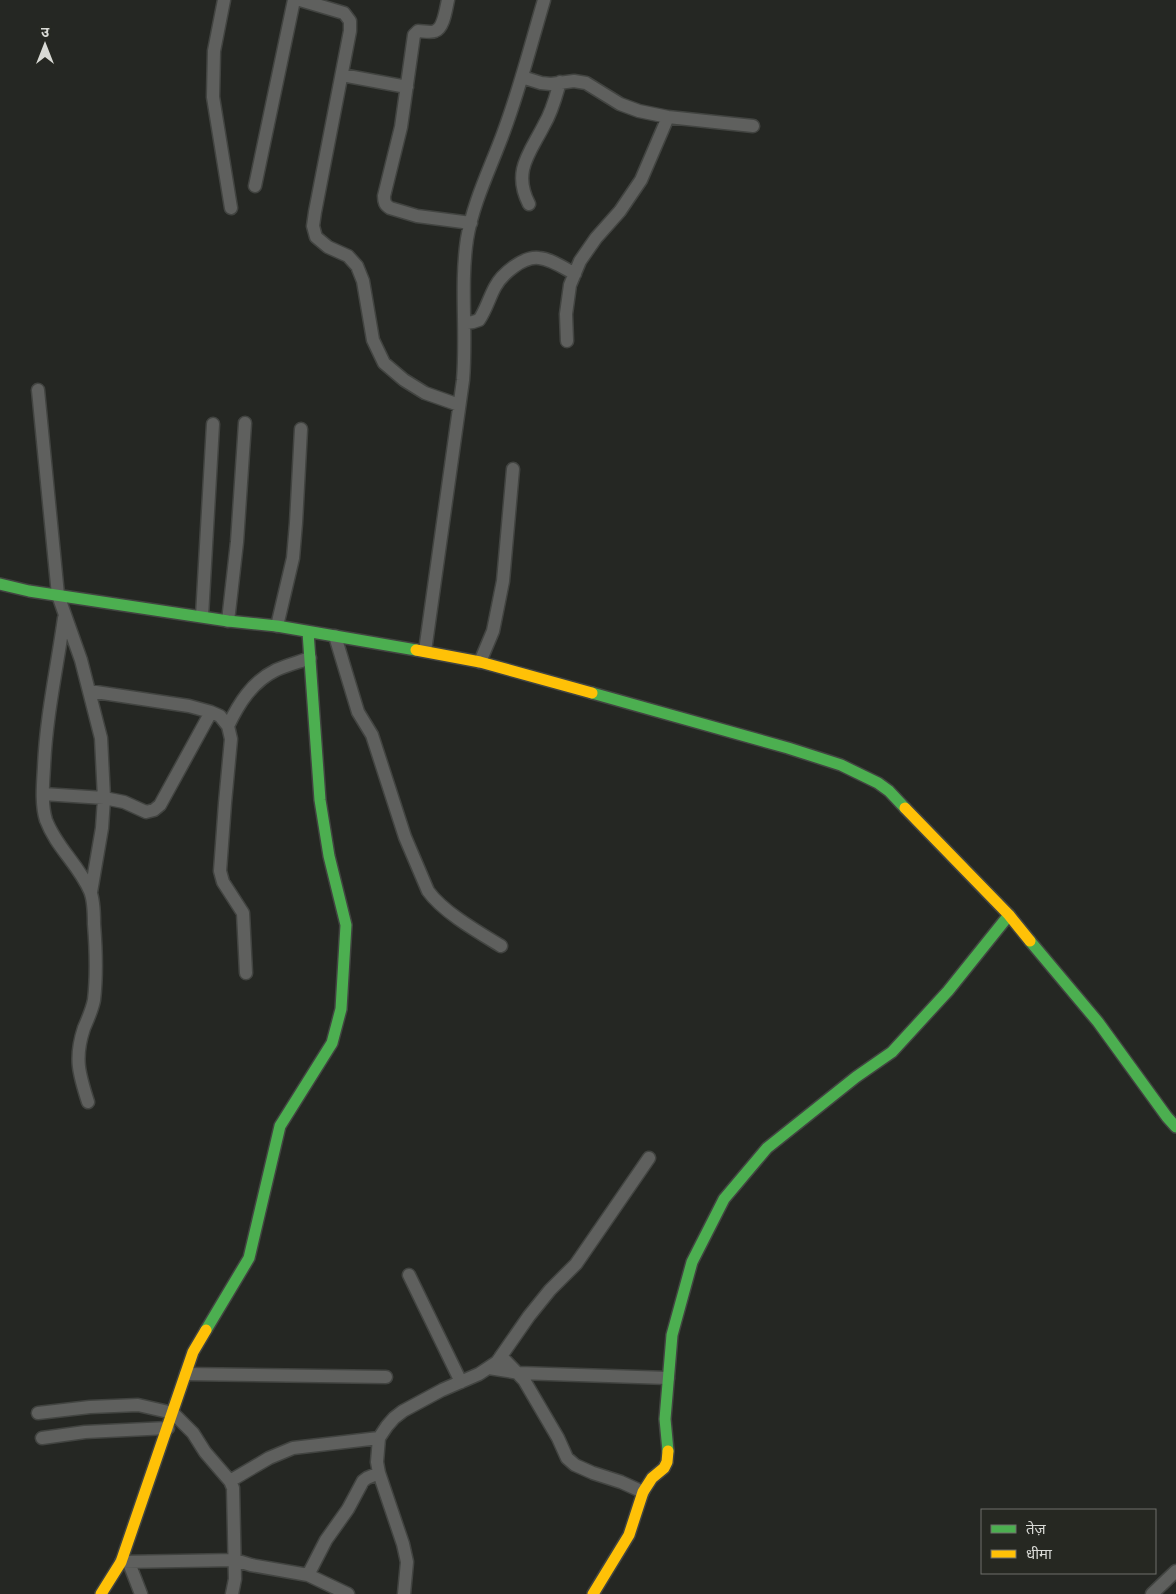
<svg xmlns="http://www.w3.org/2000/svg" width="1176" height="1594" viewBox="0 0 1176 1594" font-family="Arial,'Noto Sans Devanagari',sans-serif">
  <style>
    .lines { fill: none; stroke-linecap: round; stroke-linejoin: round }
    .street-casing { stroke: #424441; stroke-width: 15 }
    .fast-casing { stroke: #424441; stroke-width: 14 }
    .slow-casing { stroke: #424441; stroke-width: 14 }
    .street { stroke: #5f605e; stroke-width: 12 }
    .fast { stroke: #4caf50; stroke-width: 11 }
    .slow { stroke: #ffc107; stroke-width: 11 }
  </style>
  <rect width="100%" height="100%" fill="#252723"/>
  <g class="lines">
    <g class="street-casing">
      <path id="street" d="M224 0 214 51 213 97 231 208
        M300 0 344 13 350 21V31L315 212 313 226 316 237 328 247 348 256 357 266 363 281 373 340 384 363 404 380 425 393 459 405
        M448 0C446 8 444 28 435 31 431 33 423 31 418 31L414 35 401 127 384 196C384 202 385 205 390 208L417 216 471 223
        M342 75 407 87
        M522 77 541 83 551 84 574 81 586 83 620 104 639 111 668 117 753 126
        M255 186 294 0
        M529 204C512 171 530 153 544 125 552 112 556 96 560 82
        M465 323 473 322 479 320C486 310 489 298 495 287 502 274 523 256 539 258 551 259 564 268 575 274
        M567 341 566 314 570 285 580 261 596 238 620 211 641 180 668 117
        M38 390 58 595 81 660 101 738 104 798 102 828 91 892
        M202 616 213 424
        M64 618C57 668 46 717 44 767 43 784 41 804 46 820 56 847 79 865 90 891 94 900 94 914 94 924 96 949 97 975 94 1000 92 1010 88 1019 84 1028 74 1058 79 1074 88 1102
        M228 621 237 542 245 423
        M277 626 293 558 296 523 301 429
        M335 636 358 712 372 735 405 837 428 891C443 912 478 932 501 946
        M425 651 463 380C467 333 460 286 467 239 473 202 491 167 504 131 520 88 531 44 544 0
        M480 662 493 631 503 581 513 469
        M89 691 189 706 211 712 220 716 228 726 231 739 225 803 220 871 223 882 243 913 246 973
        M228 726C239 703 252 682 276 670 287 665 299 662 310 658
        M43 794 104 798 124 802 146 812 154 810 160 805 211 712
        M409 1275 461 1382
        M501 1356 524 1380 558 1438 567 1458 575 1465 593 1473 621 1482 643 1492
        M489 1368 519 1373 668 1378
        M186 1374 386 1377
        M38 1413 90 1407 138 1405 173 1413 193 1433 205 1452 230 1481 233 1488 235 1579 232 1594
        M42 1438 85 1432 168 1428
        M230 1481 269 1458 293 1448 379 1438
        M121 1562 235 1560 251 1565 308 1575 348 1594
        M129 1563 141 1594
        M308 1575 326 1540 348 1509 363 1481 367 1478 379 1473
        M404 1594 407 1562 403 1544 379 1473 377 1462 379 1438 387 1426 394 1418 403 1411 442 1390 479 1374 497 1362 529 1316 550 1290 576 1264 649 1158
        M1152 1594 1176 1571"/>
    </g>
    <g class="fast-casing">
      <path id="fast" d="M0 584 29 591 228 621 277 626 416 650
        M592 693 788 748 841 765 878 783 889 791 905 808
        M1030 941 1098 1022 1167 1117 1176 1127
        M206 1330 249 1258 280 1126 332 1043 341 1009 346 925 329 856 320 800 308 632
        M668 1451 665 1419 672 1335 692 1262 724 1199 767 1148 856 1077 892 1052 948 991 1009 915"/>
    </g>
    <g class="slow-casing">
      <path id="slow" d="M416 650 480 662 592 693
        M905 808 1009 915 1030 941
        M101 1594 121 1562 193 1352 206 1330
        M593 1594 629 1535 643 1492 652 1478 664 1468 667 1462 668 1451"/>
    </g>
    <use href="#street" class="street"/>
    <use href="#fast" class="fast"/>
    <use href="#slow" class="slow"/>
  </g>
  <rect x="981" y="1509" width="175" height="65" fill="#262822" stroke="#6e6f6a"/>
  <rect x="991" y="1525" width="25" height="8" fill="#4caf50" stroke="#6e6f6a"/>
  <text x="1026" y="1534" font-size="15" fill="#d9dad6">तेज़</text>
  <rect x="991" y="1550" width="25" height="8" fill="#ffc107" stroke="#6e6f6a"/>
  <text x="1026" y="1559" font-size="15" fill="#d9dad6">धीमा</text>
  <g transform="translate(45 45)" stroke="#262822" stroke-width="4" paint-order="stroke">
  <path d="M0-4L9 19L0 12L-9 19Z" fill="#d9dad6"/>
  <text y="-8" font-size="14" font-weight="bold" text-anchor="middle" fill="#d9dad6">उ</text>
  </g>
</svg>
